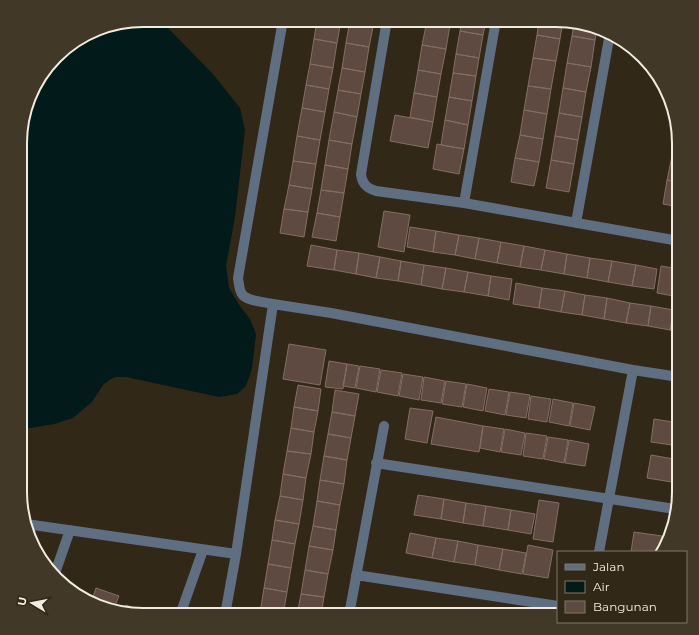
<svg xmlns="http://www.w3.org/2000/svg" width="699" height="635" viewBox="0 0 699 635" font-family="Montserrat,sans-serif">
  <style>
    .water { fill: #021a1a }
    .building { fill: #5e4a41; stroke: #836e64 }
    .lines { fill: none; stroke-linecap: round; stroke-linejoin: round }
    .minor { stroke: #5f6e80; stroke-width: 10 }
    .rim { fill: none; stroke: #f1ebe0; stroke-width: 2 }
  </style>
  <rect width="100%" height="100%" fill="#322818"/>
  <path class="water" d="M143 20H158L167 27 213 74 240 108 245 130 235 217 226 266 229 288 240 306 250 319 256 334 252 369 246 386 237 394 219 397 126 377H116L111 379 103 385 92 402 73 418 54 424 31 428H21L22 119 36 82 62 50 103 27Z"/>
  <path class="building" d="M317 20H341L337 43 314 39Z
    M350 20H362L374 22 369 47 346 43Z
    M427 20H451L450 25Z
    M462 20H486L483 35 460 31Z
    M539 20H563L560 39 537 35Z
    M427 21 450 25 446 49 422 45Z
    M574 23 597 29 595 40 572 36Z
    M460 31 483 35 479 58 456 54Z
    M537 35 560 39 556 61 533 58Z
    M572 36 595 40 591 67 567 63Z
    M314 39 337 43 333 68 310 64Z
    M346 43 369 47 365 72 342 68Z
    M422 45 446 49 441 74 418 70Z
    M456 54 479 58 476 76 453 73Z
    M533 58 556 61 551 89 528 86Z
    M567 63 591 67 586 92 563 88Z
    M310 64 333 68 329 89 306 85Z
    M342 68 365 72 361 94 338 90Z
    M418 70 441 74 437 97 414 93Z
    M453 73 476 76 472 101 449 97Z
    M306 85 329 89 325 112 302 108Z
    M528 86 551 89 547 114 524 110Z
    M563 88 586 92 582 117 559 113Z
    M338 90 361 94 357 117 334 112Z
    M414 93 437 97 433 122 410 117Z
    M449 97 472 101 468 125 445 120Z
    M302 108 325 112 320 140 297 136Z
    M524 110 547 114 543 139 520 135Z
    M334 112 357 117 352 144 329 140Z
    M559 113 582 117 578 140 555 136Z
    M395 115 433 122 428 148 390 141Z
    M445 120 468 125 464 149 441 145Z
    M675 131 678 132 679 135V158L672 156Z
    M520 135 543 139 539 162 515 158Z
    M297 136 320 140 316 164 293 161Z
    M555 136 578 140 574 164 551 160Z
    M329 140 352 144 348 169 325 165Z
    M437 144 464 149 459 174 433 169Z
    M672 156 679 158V182L667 180Z
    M515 158 539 162 534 186 511 182Z
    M551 160 574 164 569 192 546 188Z
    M293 161 316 164 312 189 289 185Z
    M325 165 348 169 344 193 321 190Z
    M667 180 679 182V207L663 204Z
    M289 185 312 189 308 212 284 209Z
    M321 190 344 193 340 217 317 213Z
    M284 209 308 212 304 237 280 233Z
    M384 211 410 215 404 252 378 247Z
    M317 213 340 217 336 241 312 237Z
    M410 227 436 231 433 252 407 247Z
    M436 231 459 235 455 255 433 252Z
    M459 235 479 238 475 259 455 255Z
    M479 238 501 242 497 263 475 259Z
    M501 242 524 246 520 267 497 263Z
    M311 245 337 250 334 270 307 266Z
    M524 246 545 250 541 270 520 267Z
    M337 250 359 253 356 274 334 270Z
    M545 250 567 254 564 274 541 270Z
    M359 253 380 257 376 278 356 274Z
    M567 254 590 258 587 278 564 274Z
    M380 257 401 261 398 281 376 278Z
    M590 258 612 261 608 282 587 278Z
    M401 261 424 265 421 285 398 281Z
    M612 261 636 265 632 286 608 282Z
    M424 265 446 268 442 289 421 285Z
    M636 265 657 269 654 289 632 286Z
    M661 266 679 269V297L657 293Z
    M446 268 468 272 464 292 442 289Z
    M468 272 491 276 488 296 464 292Z
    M491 276 512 279 509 300 488 296Z
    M516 283 542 288 539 308 513 304Z
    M542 288 565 291 561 312 539 308Z
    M565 291 585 295 582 315 561 312Z
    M585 295 607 298 604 319 582 315Z
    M607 298 630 303 626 323 604 319Z
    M630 303 651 306 648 326 626 323Z
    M651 306 674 310 670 330 648 326Z
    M674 310 679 311V332L670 330Z
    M289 344 326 350 320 385 283 379Z
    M329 361 347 364 343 389 325 387Z
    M347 364 359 366 355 388 343 386Z
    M360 366 380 369 376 392 356 388Z
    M381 370 402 373 398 396 377 392Z
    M403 374 423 377 419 400 399 396Z
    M424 377 445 381 441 403 421 400Z
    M446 381 466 384 462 407 442 404Z
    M467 384 487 388 483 411 463 407Z
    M298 385 321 389 318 411 294 407Z
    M489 389 509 392 505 415 485 411Z
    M335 390 359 394 355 416 332 412Z
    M510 392 530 395 526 418 506 415Z
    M531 396 551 399 547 422 528 419Z
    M553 399 573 403 569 426 549 422Z
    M574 403 595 407 590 430 570 426Z
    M294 407 318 411 314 432 291 428Z
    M410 408 433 411 427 443 405 439Z
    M332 412 355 416 351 438 328 434Z
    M436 417 483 426 479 452 431 444Z
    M654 419 679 423V446L651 442Z
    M483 426 504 429 500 452 480 448Z
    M291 428 314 432 311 454 287 451Z
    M505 429 525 433 521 455 501 452Z
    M526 433 547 436 543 459 523 456Z
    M328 434 351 438 347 460 324 456Z
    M548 437 568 440 564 463 544 459Z
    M569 440 589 444 585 466 565 463Z
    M287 451 311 454 306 478 283 474Z
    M651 455 679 460 678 483 647 478Z
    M324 456 347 460 344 484 320 480Z
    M283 474 306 478 303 500 280 496Z
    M320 480 344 484 340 505 317 501Z
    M418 495 444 499 441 519 414 515Z
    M280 496 303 500 299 524 275 520Z
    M444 499 466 503 463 523 441 519Z
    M539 500 559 503 553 542 533 539Z
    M317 501 340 505 336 530 313 526Z
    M466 503 486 506 483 526 463 523Z
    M486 506 511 510 508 530 483 526Z
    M511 510 535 514 531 534 508 530Z
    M275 520 299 524 295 544 272 540Z
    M313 526 336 530 333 550 309 546Z
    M634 532 662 536 660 552H631Z
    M410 533 436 538 432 558 406 553Z
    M664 537H668L666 546 661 552Z
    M436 538 458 541 454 562 432 558Z
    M272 540 295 544 291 568 268 564Z
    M458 541 478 545 475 565 454 562Z
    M478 545 503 549 499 570 475 565Z
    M528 545 553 550 548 578 523 574Z
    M309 546 333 550 328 574 305 570Z
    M503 549 526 553 522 574 499 570Z
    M268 564 291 568 287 592 264 588Z
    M305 570 328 574 324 597 301 594Z
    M96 588 119 596 114 608 91 603Z
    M264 588 287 592 283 615H271L260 613Z
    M301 594 324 597 321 615H297Z
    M126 605 148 613 147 615 124 611Z
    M401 608 427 613V615H400Z"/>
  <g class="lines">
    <path class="minor" d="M387 20 361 174C362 184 367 188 376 191L464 203 679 241
      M464 203 496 20
      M576 223 610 33
      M273 304C265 302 246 301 242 294 239 290 239 283 238 278L283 20
      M376 463 675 509
      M26 524 236 554
      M599 552 633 370
      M356 575 558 606
      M54 576 70 530
      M180 615 203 550
      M225 615 236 554 273 304 331 313 633 370 679 377
      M349 615 384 426"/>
  </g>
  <path d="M0 0H699V635H0ZM143 27H556A116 116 0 0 1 672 143V492A116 116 0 0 1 556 608H143A116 116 0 0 1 27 492V143A116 116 0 0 1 143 27Z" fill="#413828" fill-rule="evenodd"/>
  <path class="rim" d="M143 27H556A116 116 0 0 1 672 143V492A116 116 0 0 1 556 608H143A116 116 0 0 1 27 492V143A116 116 0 0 1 143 27Z"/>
  <rect x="557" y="551" width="130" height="72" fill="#322818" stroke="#7e7668"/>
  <rect x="565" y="564" width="20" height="6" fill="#5f6e80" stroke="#7e7668"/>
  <text x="593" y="571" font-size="12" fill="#f1ebe0">Jalan</text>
  <rect x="565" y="581" width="20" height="12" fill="#021a1a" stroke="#7e7668"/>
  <text x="593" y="591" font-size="12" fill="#f1ebe0">Air</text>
  <rect x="565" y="601" width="20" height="12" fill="#5e4a41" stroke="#7e7668"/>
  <text x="593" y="611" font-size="12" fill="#f1ebe0">Bangunan</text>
  <g transform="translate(32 603) rotate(280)" stroke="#322818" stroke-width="3" paint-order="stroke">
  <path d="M0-3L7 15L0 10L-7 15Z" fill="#f1ebe0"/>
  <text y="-6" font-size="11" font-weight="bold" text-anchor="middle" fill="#f1ebe0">U</text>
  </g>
</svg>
